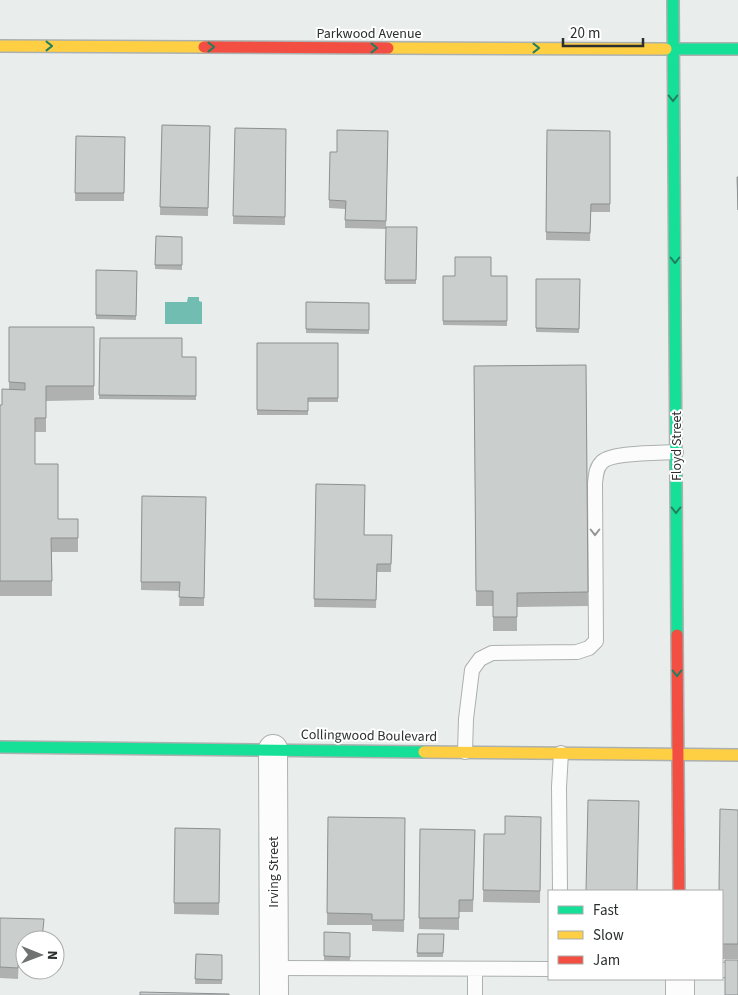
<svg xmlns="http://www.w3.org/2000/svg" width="738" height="995" viewBox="0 0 738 995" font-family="'Source Sans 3',sans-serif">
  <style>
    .water { fill: #71bdb2 }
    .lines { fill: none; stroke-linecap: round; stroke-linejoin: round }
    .lane-casing { stroke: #acb0af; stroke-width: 16 }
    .street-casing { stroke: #acb0af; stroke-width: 30 }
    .fast-casing { stroke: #acb0af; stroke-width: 14 }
    .slow-casing { stroke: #acb0af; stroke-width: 14 }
    .jam-casing { stroke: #acb0af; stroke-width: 14 }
    .lane { stroke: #fcfcfc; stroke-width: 14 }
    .street { stroke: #fcfcfc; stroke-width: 28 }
    .fast { stroke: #16e098; stroke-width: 11 }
    .slow { stroke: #ffcf43; stroke-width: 11 }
    .jam { stroke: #f24e42; stroke-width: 11 }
    .wall { fill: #aeb1b0 }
    .building { fill: #cacecd; stroke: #8d9090 }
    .oneway { stroke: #227f5e }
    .oneway2 { stroke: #949695 }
    .labels { text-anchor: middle; stroke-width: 4; stroke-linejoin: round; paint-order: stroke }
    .street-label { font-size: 14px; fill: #2b2f2e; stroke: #fff }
  </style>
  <rect width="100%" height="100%" fill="#e9eeed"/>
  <path class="water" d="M188 297H199V301L202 302V324H165V302H187Z"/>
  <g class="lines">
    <g class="lane-casing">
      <path id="lane" d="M465 752 466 719 472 670 480 659 492 653 577 652 589 648 596 641 595 483C596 475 596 468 602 462 612 452 661 453 676 452
        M560 891 559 787 561 753
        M274 968 549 969
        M475 969V995
        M722 970H738"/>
    </g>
    <g class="street-casing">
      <path id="street" d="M273 749 274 995
        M680 979V995"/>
    </g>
    <g class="fast-casing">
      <path id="fast" d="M673 0 677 635
        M666 49H738
        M0 747 424 752"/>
    </g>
    <g class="slow-casing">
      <path id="slow" d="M0 46 204 47
        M388 48 666 49
        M424 752 738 755"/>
    </g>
    <g class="jam-casing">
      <path id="jam" d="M204 47 388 48
        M677 635 679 891"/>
    </g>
    <use href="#lane" class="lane"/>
    <use href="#street" class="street"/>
    <use href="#fast" class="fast"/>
    <use href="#slow" class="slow"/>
    <use href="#jam" class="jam"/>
  </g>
  <path class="wall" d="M162 125 210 126 208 216 160 215Z
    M235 128 286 129 285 225 233 224Z
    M547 130 610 131V212H591L590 241 546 240Z
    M388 131 386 227H417L416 284H385L386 229 345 228V209L329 208V200L337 152Z
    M76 136 125 137 124 201H75Z
    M156 236 182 237V270L155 269Z
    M96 270 137 271 136 320 96 319Z
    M443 276H507V326L443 325Z
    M536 279H580L579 333 536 332Z
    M306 302 369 303V334L306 333Z
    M9 327H94V400L46 401V432H35V464L58 519H78V552H52V596H0V405H2L9 390Z
    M100 338 182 357H196V400L99 399Z
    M257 343H338V402H308V415H257Z
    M586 365 588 606 517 607V631H493V606H476L474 366Z
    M316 484 364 535H392L391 572H377L376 608 314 607Z
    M142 496 206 497 204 606H179L180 591 141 590Z
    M738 810V959H722V891Z
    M328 817 405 818 404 932 372 931V925H327Z
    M541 817 540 903 483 902 484 834H505Z
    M175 828 220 829 219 915 174 914Z
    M420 829 475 830 473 912H459V930L419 929Z
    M0 918 44 931 43 940H25V955H19L18 979 0 978Z
    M324 932 350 933V961H324Z
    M418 934H444L443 957H417Z
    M196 954 222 955V984H195Z"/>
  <path class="building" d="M162 125 210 126 208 208 160 207Z
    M235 128 286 129 285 217 233 216Z
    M337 130 388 131 386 221 345 220 346 201 329 200 330 152H337Z
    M547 130 610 131V204H591L590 233 546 232Z
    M76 136 125 137 124 193H75Z
    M737 177H738V210Z
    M386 227H417L416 280H385Z
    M156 236 182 237V265H155Z
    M455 257H491V276H507V321H443V276H455Z
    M96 270 137 271 136 316 96 315Z
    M536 279H580L579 329 536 328Z
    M306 302 369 303V330L306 329Z
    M9 327H94V386H46V418H35V464H58V519H78V538H51L52 581H0V405H2V389L25 390V383L9 382Z
    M100 338H182V357H196V396L99 395Z
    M257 343H338V398H308V411L257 410Z
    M586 365 588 592 517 593V617H493V591H476L474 366Z
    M316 484 365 485 364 535H392L391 564H377L376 600 314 599Z
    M142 496 206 497 204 598 179 597 180 582H141Z
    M588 800 639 801 637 891H586Z
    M720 809 738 810V944H722V891H719Z
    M505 816 541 817 540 891 483 890 484 834H505Z
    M328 817 405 818 404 920H372V914L327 913Z
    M175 828 220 829 219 903H174Z
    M420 829 475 830 473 900H459V918H419Z
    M0 918 44 919 42 940H25V944L19 943 18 968 0 967Z
    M324 932 350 933V957L324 956Z
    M418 934H444L443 953H417Z
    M196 954 222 955V980L195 979Z
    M725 960H738V995H725Z
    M140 992 229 994V995H140Z"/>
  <defs><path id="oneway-chevron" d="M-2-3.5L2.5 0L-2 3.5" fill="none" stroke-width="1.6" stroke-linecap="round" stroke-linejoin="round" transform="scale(1.25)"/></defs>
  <g class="oneway">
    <use href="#oneway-chevron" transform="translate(49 46)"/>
    <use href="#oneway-chevron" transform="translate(211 47)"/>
    <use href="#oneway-chevron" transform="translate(374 48)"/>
    <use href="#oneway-chevron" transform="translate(536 48)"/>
    <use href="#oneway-chevron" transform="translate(673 98) rotate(90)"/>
    <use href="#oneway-chevron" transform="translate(675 260) rotate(90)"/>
    <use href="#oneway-chevron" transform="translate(676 510) rotate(90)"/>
    <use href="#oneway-chevron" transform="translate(677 673) rotate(90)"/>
  </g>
  <use class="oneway2" href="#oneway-chevron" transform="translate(595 532) rotate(90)"/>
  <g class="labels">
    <g class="street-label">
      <text x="369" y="38">Parkwood Avenue</text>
      <text transform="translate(676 446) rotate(-90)" y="5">Floyd Street</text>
      <text transform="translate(369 735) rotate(1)" y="5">Collingwood Boulevard</text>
      <text transform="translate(273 872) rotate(-90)" y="5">Irving Street</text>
    </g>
  </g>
  <rect x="548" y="890" width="175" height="90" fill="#ffffff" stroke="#aaacab"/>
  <rect x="558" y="906" width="25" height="8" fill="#16e098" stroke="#aaacab"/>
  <text x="593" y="915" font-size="15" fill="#2b2f2e">Fast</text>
  <rect x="558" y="931" width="25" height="8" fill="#ffcf43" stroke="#aaacab"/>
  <text x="593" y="940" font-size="15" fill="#2b2f2e">Slow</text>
  <rect x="558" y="956" width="25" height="8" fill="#f24e42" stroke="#aaacab"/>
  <text x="593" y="965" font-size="15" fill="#2b2f2e">Jam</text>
  <g transform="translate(40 955) rotate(91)"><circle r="24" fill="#ffffff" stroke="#aaacab"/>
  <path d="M0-4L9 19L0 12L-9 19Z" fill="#6e7271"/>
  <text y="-8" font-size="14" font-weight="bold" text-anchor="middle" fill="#2b2f2e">N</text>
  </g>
  <path d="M563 38v8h80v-8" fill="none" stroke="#2b2f2e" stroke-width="2.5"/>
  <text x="570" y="38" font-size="15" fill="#2b2f2e" stroke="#ffffff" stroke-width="4" paint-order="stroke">20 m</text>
</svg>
